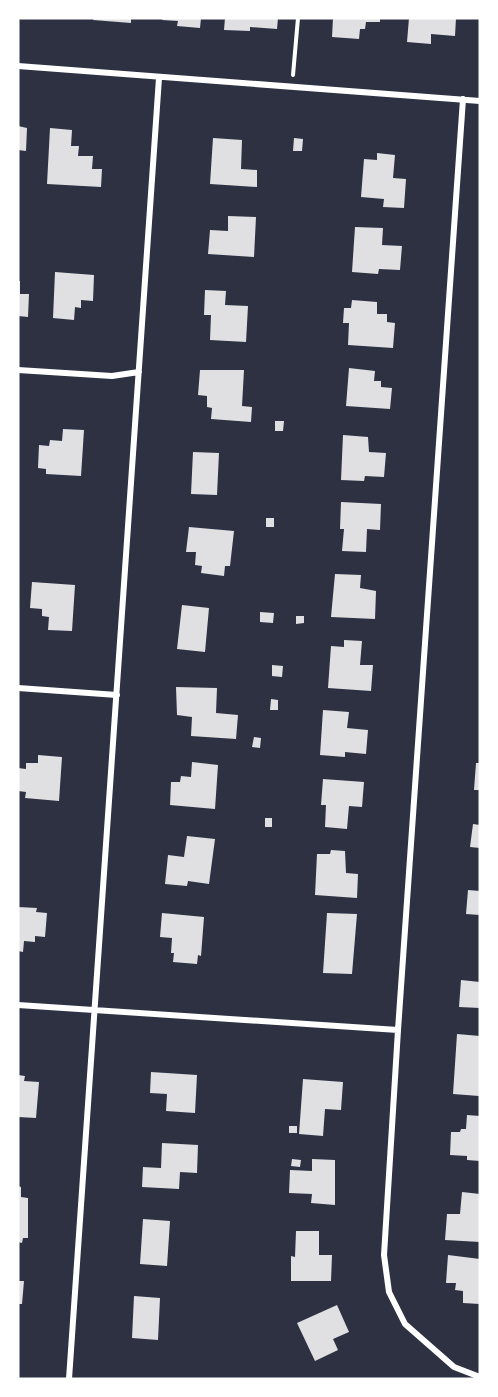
<svg xmlns="http://www.w3.org/2000/svg" width="498" height="1397" viewBox="0 0 498 1397" font-family="'Work Sans',sans-serif">
  <style>
    .building { fill: #e0e0e3 }
    .lines { fill: none; stroke-linecap: round; stroke-linejoin: round }
    .path { stroke: #fff; stroke-width: 4 }
    .minor { stroke: #fff; stroke-width: 6 }
  </style>
  <rect width="100%" height="100%" fill="#2d3142"/>
  <path class="building" d="M94 18H131V23L93 20Z
    M163 18H201L200 28 177 26 178 21 162 20Z
    M225 18H278L277 29 250 27V31L224 30Z
    M333 18H380V22H366L365 29H360L359 39 332 37Z
    M409 18H456L455 36 431 34V44L407 42Z
    M18 126 27 128 26 151 18 150Z
    M50 128 72 130 71 146H79L78 156H93L92 169H102L101 187 47 184Z
    M213 138 242 140 241 169 257 170V187L210 184Z
    M294 138 303 139 302 151H293Z
    M377 153 395 155 393 178 406 179 404 208 383 207 384 199 361 197 364 159 377 160Z
    M228 216 256 217 254 257 208 254 210 230 228 231Z
    M355 227 383 228 382 245 402 246 400 270 379 269 378 274 352 272Z
    M55 272 94 275 93 301 81 300V308L75 307 74 320 53 318Z
    M18 281H20V294H29L28 317 18 316Z
    M205 290 226 291 225 305 248 306 246 342 210 340 211 315H204Z
    M352 300 377 302V314H387V322L395 323 393 348 348 345 349 323H343L344 308H351Z
    M349 368 375 371 374 381H381V387L392 388 390 409 346 406Z
    M200 370H244L242 406 252 407 251 422 211 419 212 408 207 407V396L198 395Z
    M275 421H284L283 431H275Z
    M63 429 84 430 81 476 46 474V469L38 468 39 445 49 446 50 440 62 441Z
    M343 435 368 437 369 452 386 453 384 477 365 476 364 481 341 480Z
    M193 452 219 453 217 495 191 494Z
    M341 502 381 504 380 530 367 529 366 552 342 551 344 529H340Z
    M266 518H274V527H266Z
    M189 527 234 531 230 566H225L224 576 201 573 202 566 195 565 196 552H186Z
    M335 574 361 575 360 588 376 591 375 619 331 617Z
    M32 582 75 585 72 631 48 630 49 617 42 616V609L30 608Z
    M182 605 209 608 205 652 177 649Z
    M260 612 274 613 273 623 260 622Z
    M296 616H304V623L296 624Z
    M344 640 362 641 360 665H373L371 691 328 688 331 646 344 647Z
    M272 665 283 666 282 677 272 676Z
    M176 687 217 688 216 713 238 715 236 739 191 736 192 717 177 715Z
    M271 699 278 700V710H270Z
    M323 710 349 712 347 728 368 730 366 754 345 752V757L320 755Z
    M254 737 261 738 260 748 252 747Z
    M38 755 62 757 59 801 25 798 26 792 18 791V768L26 769V763H38Z
    M192 762 218 765 215 809 170 805 171 782H180L181 776 191 777Z
    M476 763H480V790H474Z
    M323 779 364 782 362 807 349 806 347 829 325 827 326 805H321Z
    M265 818H272V827H265Z
    M473 824 480 825V848L470 847Z
    M187 836 215 839 209 884 188 881 187 886 165 884 168 855 184 857Z
    M331 850 345 851 346 873 358 874 357 898 315 895 317 854H330Z
    M468 890 480 891V915L466 914Z
    M18 907 37 908 36 912 47 913 45 937 35 936V942L24 941 23 952 18 951Z
    M162 913 204 917 201 956 198 955 197 964 173 962 174 953H171L172 938 160 937Z
    M327 913 357 914 352 974 323 973Z
    M461 980 480 982V1008L459 1007Z
    M457 1034 480 1036 479 1096 453 1094Z
    M151 1072 197 1075 195 1113 166 1111 167 1094 150 1093Z
    M18 1075 25 1076 24 1081 39 1082 36 1118 18 1117Z
    M303 1079 343 1082 341 1110 325 1109 323 1136 299 1134Z
    M467 1115 480 1116V1161L467 1160V1156L450 1155 451 1132H460L461 1129H466Z
    M289 1126H297V1133H289Z
    M162 1143 198 1145 197 1173 180 1172 179 1189 142 1187 143 1167 161 1168Z
    M292 1159 301 1160 300 1167 291 1166Z
    M312 1159 335 1160V1205L311 1203 312 1194 289 1193 290 1170 312 1171Z
    M18 1186 21 1187V1197L28 1198V1238H23L22 1243 18 1242Z
    M462 1192 480 1194V1242L445 1240 447 1214H460Z
    M143 1219 170 1221 167 1266 140 1264Z
    M296 1231H319V1255H332L331 1281H291V1256L295 1257Z
    M448 1255 480 1259V1304L463 1303V1291L455 1290 456 1283H446Z
    M18 1281H24L22 1304H18Z
    M134 1296 160 1298 158 1340 132 1338Z
    M337 1305 349 1332 333 1339 338 1350 315 1361 297 1323Z"/>
  <g class="lines">
    <path class="path" d="M293 75 298 18"/>
    <path class="minor" d="M18 66 480 101
      M463 99 398 1030 384 1255 389 1292 405 1324 454 1367 480 1377
      M18 370 112 376 139 372
      M18 688 117 695
      M18 1005 398 1030
      M69 1379 159 78"/>
  </g>
  <rect width="498" height="1397" fill="none" stroke="#ffffff" stroke-width="39"/>
</svg>
